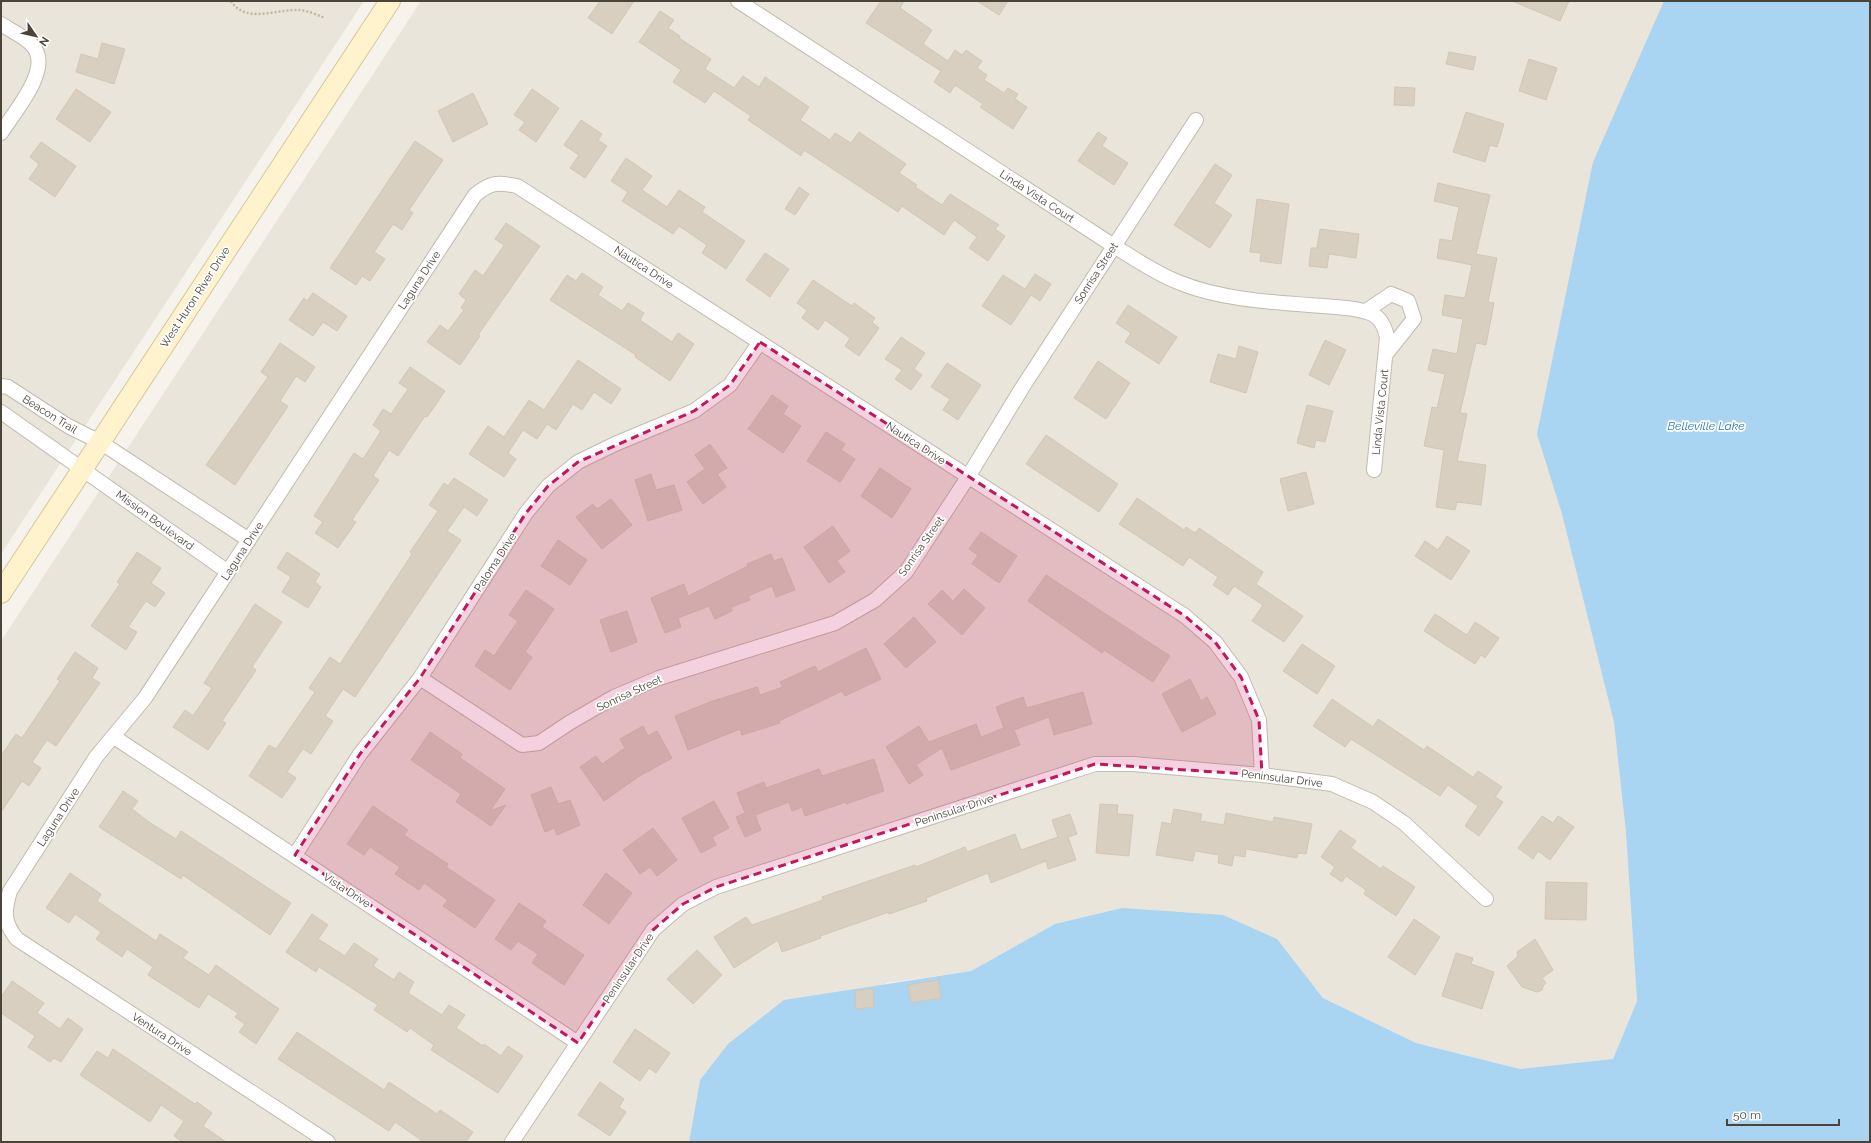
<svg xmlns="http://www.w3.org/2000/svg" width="1871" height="1143" viewBox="0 0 1871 1143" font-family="Raleway,sans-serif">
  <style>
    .residential { fill: #eae5da }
    .water { fill: #a9d4f2 }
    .building { fill: #d8cfc1; stroke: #d3c7b4 }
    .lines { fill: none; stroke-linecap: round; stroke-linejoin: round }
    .minor-casing { stroke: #c2bbae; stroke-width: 16 }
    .secondary-casing { stroke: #d6c79b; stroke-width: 22 }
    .path { stroke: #c4b79f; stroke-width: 2.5; stroke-dasharray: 2 2; stroke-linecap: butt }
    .minor { stroke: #fff; stroke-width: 14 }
    .secondary { stroke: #fff3cd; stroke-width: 20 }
    .marked { fill: #c2185b; fill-opacity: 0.2; stroke: #c2185b; stroke-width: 3; stroke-dasharray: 8 5; stroke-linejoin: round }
    .labels { text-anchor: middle; stroke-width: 3.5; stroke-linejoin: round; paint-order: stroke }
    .street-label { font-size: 11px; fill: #4b4439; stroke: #fff }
    .water-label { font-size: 12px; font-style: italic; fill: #2e7ab2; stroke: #fff }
  </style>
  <rect width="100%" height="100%" fill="#f6f3ec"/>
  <path class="residential" d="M1 1H364L1 554Z
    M421 1H1786L1622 793 1626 833 1637 1001 1613 1059 1520 1069 1416 1043 1323 998 1276 939 1055 924 971 971 887 983 700 1080 689 1142H1V641Z"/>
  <path class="water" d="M1664 1H1870V1142H689L700 1080 728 1044 784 1000 971 971 1055 924 1122 908 1223 915 1277 939 1323 998 1416 1043 1520 1069 1613 1059 1637 1001 1626 833 1614 722 1562 514 1537 434 1593 162Z"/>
  <path class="building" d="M600 1H634L612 34 588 18Z
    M881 1H904L900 8 932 30 923 44 948 61 955 50 962 55 966 50 982 61 977 68 987 75 984 80 1004 93 1008 88 1018 94 1015 99 1027 107 1013 129 980 107 983 104 955 85 950 93 934 82 941 71 866 23Z
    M977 1H1008L999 15Z
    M1512 1H1569L1560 21Z
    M660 11 674 20 668 28 680 36 679 38 711 59 705 69 734 88 743 76 759 87 765 77 809 107 800 120 830 140 835 133 851 143 859 132 906 164 899 173 917 185 915 187 942 205 950 194 999 225 995 229 1005 236 988 261 969 248 977 237 954 220 944 235 902 206 898 212 804 150 801 156 748 120 751 116 714 91 705 103 673 82 681 70 639 42Z
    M102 43 125 49 114 84 76 72 81 54 98 59Z
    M1449 52 1476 57 1473 70 1446 64Z
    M1529 59 1557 68 1546 100 1519 91Z
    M1395 87 1415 88 1414 106 1394 105Z
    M76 89 111 112 90 142 56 119Z
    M532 89 559 108 536 142 519 130 525 122 514 115Z
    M473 93 488 124 453 142 438 111Z
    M1466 112 1504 124 1497 147 1490 145 1485 162 1453 152Z
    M581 120 602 134 598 140 607 146 585 178 570 168 579 155 564 145Z
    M1098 132 1107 138 1102 146 1128 163 1114 185 1078 161Z
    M415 141 443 160 409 210 413 213 402 230 393 224 374 252 385 259 370 281 362 276 356 285 330 268Z
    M41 142 76 166 55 197 29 179 39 164 30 157Z
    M626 158 652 176 642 190 667 207 679 190 705 207 702 212 745 241 726 269 702 253 707 245 679 226 673 234 622 201 628 192 611 181Z
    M1215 164 1232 175 1214 203 1232 215 1210 248 1174 225Z
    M1438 183 1490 195 1476 254 1497 258 1488 302 1494 303 1486 345 1476 343 1460 413 1467 414 1457 461 1486 465 1481 505 1457 502 1455 510 1436 507 1444 450 1424 446 1432 407 1437 408 1445 374 1428 370 1433 349 1457 354 1463 319 1442 315 1445 295 1465 298 1472 265 1437 258 1440 239 1452 241 1459 207 1434 201Z
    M799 187 809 194 795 215 785 209Z
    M1257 199 1289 204 1281 264 1260 261 1261 253 1250 252Z
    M506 223 540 246 478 335 480 336 460 365 427 342 440 325 448 331 464 310 461 308 466 300 459 294 475 270 483 276 504 245 495 239Z
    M1320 229 1359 234 1356 258 1329 254 1327 268 1309 266 1311 248H1317Z
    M765 253 789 269 770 297 746 280Z
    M582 273 603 287 598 295 622 311 628 303 644 313 640 320 672 342 678 333 694 344 670 381 635 357 636 355 550 300 567 275 576 281Z
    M1035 274 1051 284 1040 301 1031 295 1011 325 982 306 1003 275 1025 289Z
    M813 280 852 306 854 303 875 318 872 322 879 328 859 356 845 346 850 338 825 320 818 330 802 318 807 310 797 303Z
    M313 293 347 316 337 331 323 322 313 336 289 320 304 298 307 301Z
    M1128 305 1177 337 1159 364 1125 342 1131 333 1116 323Z
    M901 337 925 353 914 369 922 375 911 390 895 379 902 370 885 359Z
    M1325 340 1346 350 1329 385 1309 375Z
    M280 343 315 367 305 382 296 376 280 401 288 406 235 485 206 465 268 377 261 372Z
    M1239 346 1258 352 1246 393 1210 382 1218 354 1236 359Z
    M578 360 621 389 611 404 594 392 582 410 573 404 556 430 547 424 537 439 523 430 508 453 516 459 504 477 469 454 488 426 504 437 529 400 544 410Z
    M1098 361 1130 383 1106 419 1074 398Z
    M947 363 981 385 958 420 943 410 950 399 931 387Z
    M410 367 445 391 427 417 425 416 398 456 389 450 373 476 379 480 352 520 356 522 338 548 315 533 323 522 314 516 354 453 363 459 381 431 373 425 383 409 391 414 408 389 399 383Z
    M772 395 788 406 783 414 801 426 783 453 748 429Z
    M1307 405 1333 411 1325 442 1316 440 1314 448 1297 443Z
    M826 432 845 444 841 450 855 459 840 482 807 461Z
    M1046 435 1118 484 1099 512 1026 464Z
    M710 444 727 468 717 474 726 487 703 504 687 482 705 469 695 455Z
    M880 468 911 489 892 518 861 496Z
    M1306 472 1314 504 1288 511 1280 479Z
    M651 474 656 490 674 485 682 510 648 521 635 480Z
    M454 478 488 500 477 516 464 507 447 531 461 540 355 697 343 689 325 716 333 721 311 754 303 749 287 772 296 778 282 798 249 776 269 745 276 749 315 692 309 688 330 657 340 664 412 554 410 552 438 511 429 505 444 483 448 486Z
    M1137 498 1184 530 1186 527 1195 533 1199 528 1263 572 1256 584 1303 616 1284 642 1252 621 1263 605 1234 586 1228 595 1213 585 1218 577 1189 557 1183 566 1119 524Z
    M611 499 632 525 602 549 576 517 593 504 597 509Z
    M833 526 850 551 837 561 845 572 829 583 804 547Z
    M981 532 1017 556 999 583 972 564 978 555 969 549Z
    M1447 536 1470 551 1451 580 1415 556 1425 541 1438 550Z
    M558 540 587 560 570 585 541 566Z
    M137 552 161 568 151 583 165 593 155 607 146 601 128 627 137 632 126 650 91 626 120 584 117 582Z
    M287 552 320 574 315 582 321 587 308 608 282 592 291 577 277 568Z
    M771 554 774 561 782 558 795 590 776 597 772 586 748 596 750 600 731 607 732 611 715 619 709 606 678 618 681 627 665 633 651 598 684 584 688 596 748 566 747 564Z
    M1046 575 1170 656 1153 682 1104 650 1102 653 1028 601Z
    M964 589 985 608 962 635 928 604 942 590 953 601Z
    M526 590 554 609 525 652 532 657 510 690 475 666 485 650 494 656 518 621 509 615Z
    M255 604 282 622 252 667 256 670 222 721 226 723 208 750 173 727 185 710 193 716 212 688 204 683Z
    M627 611 637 642 611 652 600 620Z
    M1435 614 1467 635 1475 622 1499 638 1485 658 1481 655 1475 664 1424 631Z
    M914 617 936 642 906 668 884 644Z
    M1302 644 1335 666 1317 694 1283 671Z
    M866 648 881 679 845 696 842 691 779 721 780 723 742 735 740 729 688 750 675 716 710 702 757 687 760 695 783 687 780 682 815 666 818 672Z
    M75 652 98 668 92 678 100 683 56 746 47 740 32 762 41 768 29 786 22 781 1 812V756L16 734 22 738 60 681 57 679Z
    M1190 679 1201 701 1207 697 1216 714 1182 732 1162 694Z
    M1083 692 1092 724 1054 735 1049 717 1014 730 1020 745 951 770 942 748 916 765 923 775 909 784 886 747 919 726 929 742 976 724 981 737 1004 728 996 707 1023 697 1027 708Z
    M1332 699 1373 727 1378 719 1424 750 1427 746 1473 777 1478 771 1502 787 1495 797 1503 802 1479 836 1465 826 1478 806 1448 785 1440 796 1351 739 1345 747 1313 726Z
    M643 726 648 736 657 731 672 758 638 777 604 801 580 767 596 756 602 764 625 748 620 739Z
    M430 732 462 754 460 758 505 789 490 811 506 805 491 826 456 802 461 794 411 760Z
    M874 759 884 791 846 804V802L805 816 802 807 792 811 789 802 755 815 761 830 745 837 736 817 745 813 737 793 764 782 766 788 819 769 822 776Z
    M551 787 558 804 570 800 580 825 557 835 554 828 545 832 531 795Z
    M123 791 138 801 132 809 149 822 176 839 181 831 291 903 270 935 183 875 181 879 99 827Z
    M714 801 729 828 712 837 716 845 701 853 682 818Z
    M1100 804 1118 805 1117 814 1133 815 1129 856 1096 853Z
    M373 806 408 830 404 835 448 864 446 867 495 900 475 928 443 906 448 900 424 883 419 890 395 874 400 867 370 847 364 855 347 844Z
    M1174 809 1202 814 1200 821 1224 825 1226 813 1273 822 1274 817 1312 824 1306 854 1298 853 1297 858 1246 849 1245 857 1234 855 1232 866 1218 863 1219 855 1195 851 1193 861 1156 855 1162 822 1171 824Z
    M1070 814 1077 834 1068 837 1076 860 1048 869 1046 861 991 883 988 873 926 898 927 901 889 914V912L820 936 821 938 782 952 778 940 734 968 714 937 746 917 752 925 823 900 822 897 915 865 916 867 965 847 967 852 1015 834 1021 850 1058 837 1052 820Z
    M1542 816 1553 823 1558 816 1574 827 1550 860 1538 851 1533 859 1518 848Z
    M653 828 677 860 657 876 650 867 640 874 623 850Z
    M1340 830 1356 841 1351 848 1381 869 1383 866 1415 887 1396 916 1364 894 1366 890 1346 876 1342 882 1330 874 1335 867 1321 857Z
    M70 873 101 894 97 901 156 941 160 934 188 952 183 958 209 975 216 965 279 1009 256 1044 239 1032 245 1024 235 1017 238 1013 208 994 199 1008 148 975 153 967 127 949 122 957 96 939 101 932 75 914 69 923 46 908Z
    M606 873 632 893 609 924 583 905Z
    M1546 882 1587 883 1586 920 1545 919Z
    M519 903 546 921 542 927 584 955 564 985 532 963 538 954 518 941 511 950 495 939Z
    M312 914 328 925 318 939 345 956 354 943 378 959 373 966 394 980 399 972 414 982 408 993 442 1015 449 1005 465 1015 456 1028 483 1046 484 1044 501 1056 508 1046 523 1056 498 1093 431 1050 434 1045 410 1028 407 1032 374 1010 378 1005 319 967 316 972 286 952Z
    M1414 919 1440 937 1415 975 1388 957Z
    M1535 939 1553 970 1542 978 1546 983 1543 986 1542 990 1537 992 1522 987 1507 966 1518 956 1517 952Z
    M697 950 722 975 693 1004 667 979Z
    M1456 953 1473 958 1471 964 1494 972 1482 1009 1442 996Z
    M938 980 941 998 911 1003 908 985Z
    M12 981 44 1003 37 1013 60 1029 68 1018 83 1029 61 1062 54 1058 50 1062 28 1047 35 1036 1 1013V997Z
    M873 989 874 1007 856 1009 855 991Z
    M635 1029 670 1053 656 1073 649 1068 640 1081 613 1062Z
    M297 1032 384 1090 389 1082 437 1114 440 1110 473 1132 466 1142H424L395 1122 389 1131 278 1059Z
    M113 1049 195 1104 197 1102 212 1113 203 1126 226 1142H182L174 1136 184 1121 161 1105 150 1122 80 1075 97 1051 108 1058Z
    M600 1082 624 1099 619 1107 626 1112 610 1136 578 1115Z"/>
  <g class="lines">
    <g class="minor-casing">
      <path id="minor" d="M738 1 1114 246C1135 259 1155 273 1178 282 1228 303 1294 303 1347 308 1369 311 1382 313 1387 337L1374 470
        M1 24C12 32 32 39 37 53 46 76 13 114 1 133
        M1366 311 1391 294 1408 301 1414 319 1386 354
        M1 386 8 387 68 426 100 442 249 540
        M1 412 228 572
        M420 678 522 745 539 743 569 723 614 697 659 678 835 623 875 600 906 572 968 477 1022 388 1196 120
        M114 737 578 1043
        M295 855 360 754 420 678 526 513 548 486 578 462 615 444 694 411 730 385 760 342
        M328 1142 17 939C3 922 4 911 10 891L96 757 145 698 475 195C491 182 497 182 517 186L1185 616 1215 642 1241 677 1259 720 1262 775
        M512 1142 653 930 683 904 716 887 1095 764H1133L1262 775 1332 784 1373 802 1404 823 1486 899"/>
    </g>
    <g class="secondary-casing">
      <path id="secondary" d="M1 593 390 1"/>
    </g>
    <path class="path" d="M231 1C245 24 277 9 298 10 307 10 317 15 325 18"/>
    <use href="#minor" class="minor"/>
    <use href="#secondary" class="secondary"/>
  </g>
  <path class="marked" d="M760 342 1185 616 1215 642 1241 677 1259 720 1262 775 1095 764 716 887 683 904 653 930 578 1043 295 855 360 754 420 678 526 513 548 486 578 462 694 411 730 385Z"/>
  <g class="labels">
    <g class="street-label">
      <text transform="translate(1037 196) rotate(33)" y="4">Linda Vista Court</text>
      <text transform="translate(644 267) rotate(33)" y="4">Nautica Drive</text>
      <text transform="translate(1096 273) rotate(-57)" y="4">Sonrisa Street</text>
      <text transform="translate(419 280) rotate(-57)" y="4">Laguna Drive</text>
      <text transform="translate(195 297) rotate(-57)" y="4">West Huron River Drive</text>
      <text transform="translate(1380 412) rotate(-84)" y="4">Linda Vista Court</text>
      <text transform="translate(50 414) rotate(32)" y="4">Beacon Trail</text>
      <text transform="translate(916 443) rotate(33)" y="4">Nautica Drive</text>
      <text transform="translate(155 520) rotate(36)" y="4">Mission Boulevard</text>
      <text transform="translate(921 546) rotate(-55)" y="4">Sonrisa Street</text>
      <text transform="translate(242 551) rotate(-57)" y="4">Laguna Drive</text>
      <text transform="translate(495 562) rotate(-57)" y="4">Paloma Drive</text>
      <text transform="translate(629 693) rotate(-25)" y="4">Sonrisa Street</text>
      <text transform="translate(1282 778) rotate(7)" y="4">Peninsular Drive</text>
      <text transform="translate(954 810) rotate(-18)" y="4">Peninsular Drive</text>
      <text transform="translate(58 817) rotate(-57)" y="4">Laguna Drive</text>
      <text transform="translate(347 890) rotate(33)" y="4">Vista Drive</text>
      <text transform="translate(628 968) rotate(-56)" y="4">Peninsular Drive</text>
      <text transform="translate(162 1034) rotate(33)" y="4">Ventura Drive</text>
    </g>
    <g class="water-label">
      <text x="1706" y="430">Belleville Lake</text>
    </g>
  </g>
  <rect width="1871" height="1143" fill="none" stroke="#4b4439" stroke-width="4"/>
  <g transform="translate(36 36) rotate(124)" stroke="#ffffff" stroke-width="3" paint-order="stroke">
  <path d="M0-3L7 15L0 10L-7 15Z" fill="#4b4439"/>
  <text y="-6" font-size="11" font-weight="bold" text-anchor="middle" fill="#4b4439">N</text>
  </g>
  <path d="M1727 1119v6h112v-6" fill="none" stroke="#4b4439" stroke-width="2"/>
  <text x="1733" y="1119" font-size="12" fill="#4b4439" stroke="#ffffff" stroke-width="3" paint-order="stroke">50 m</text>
</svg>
